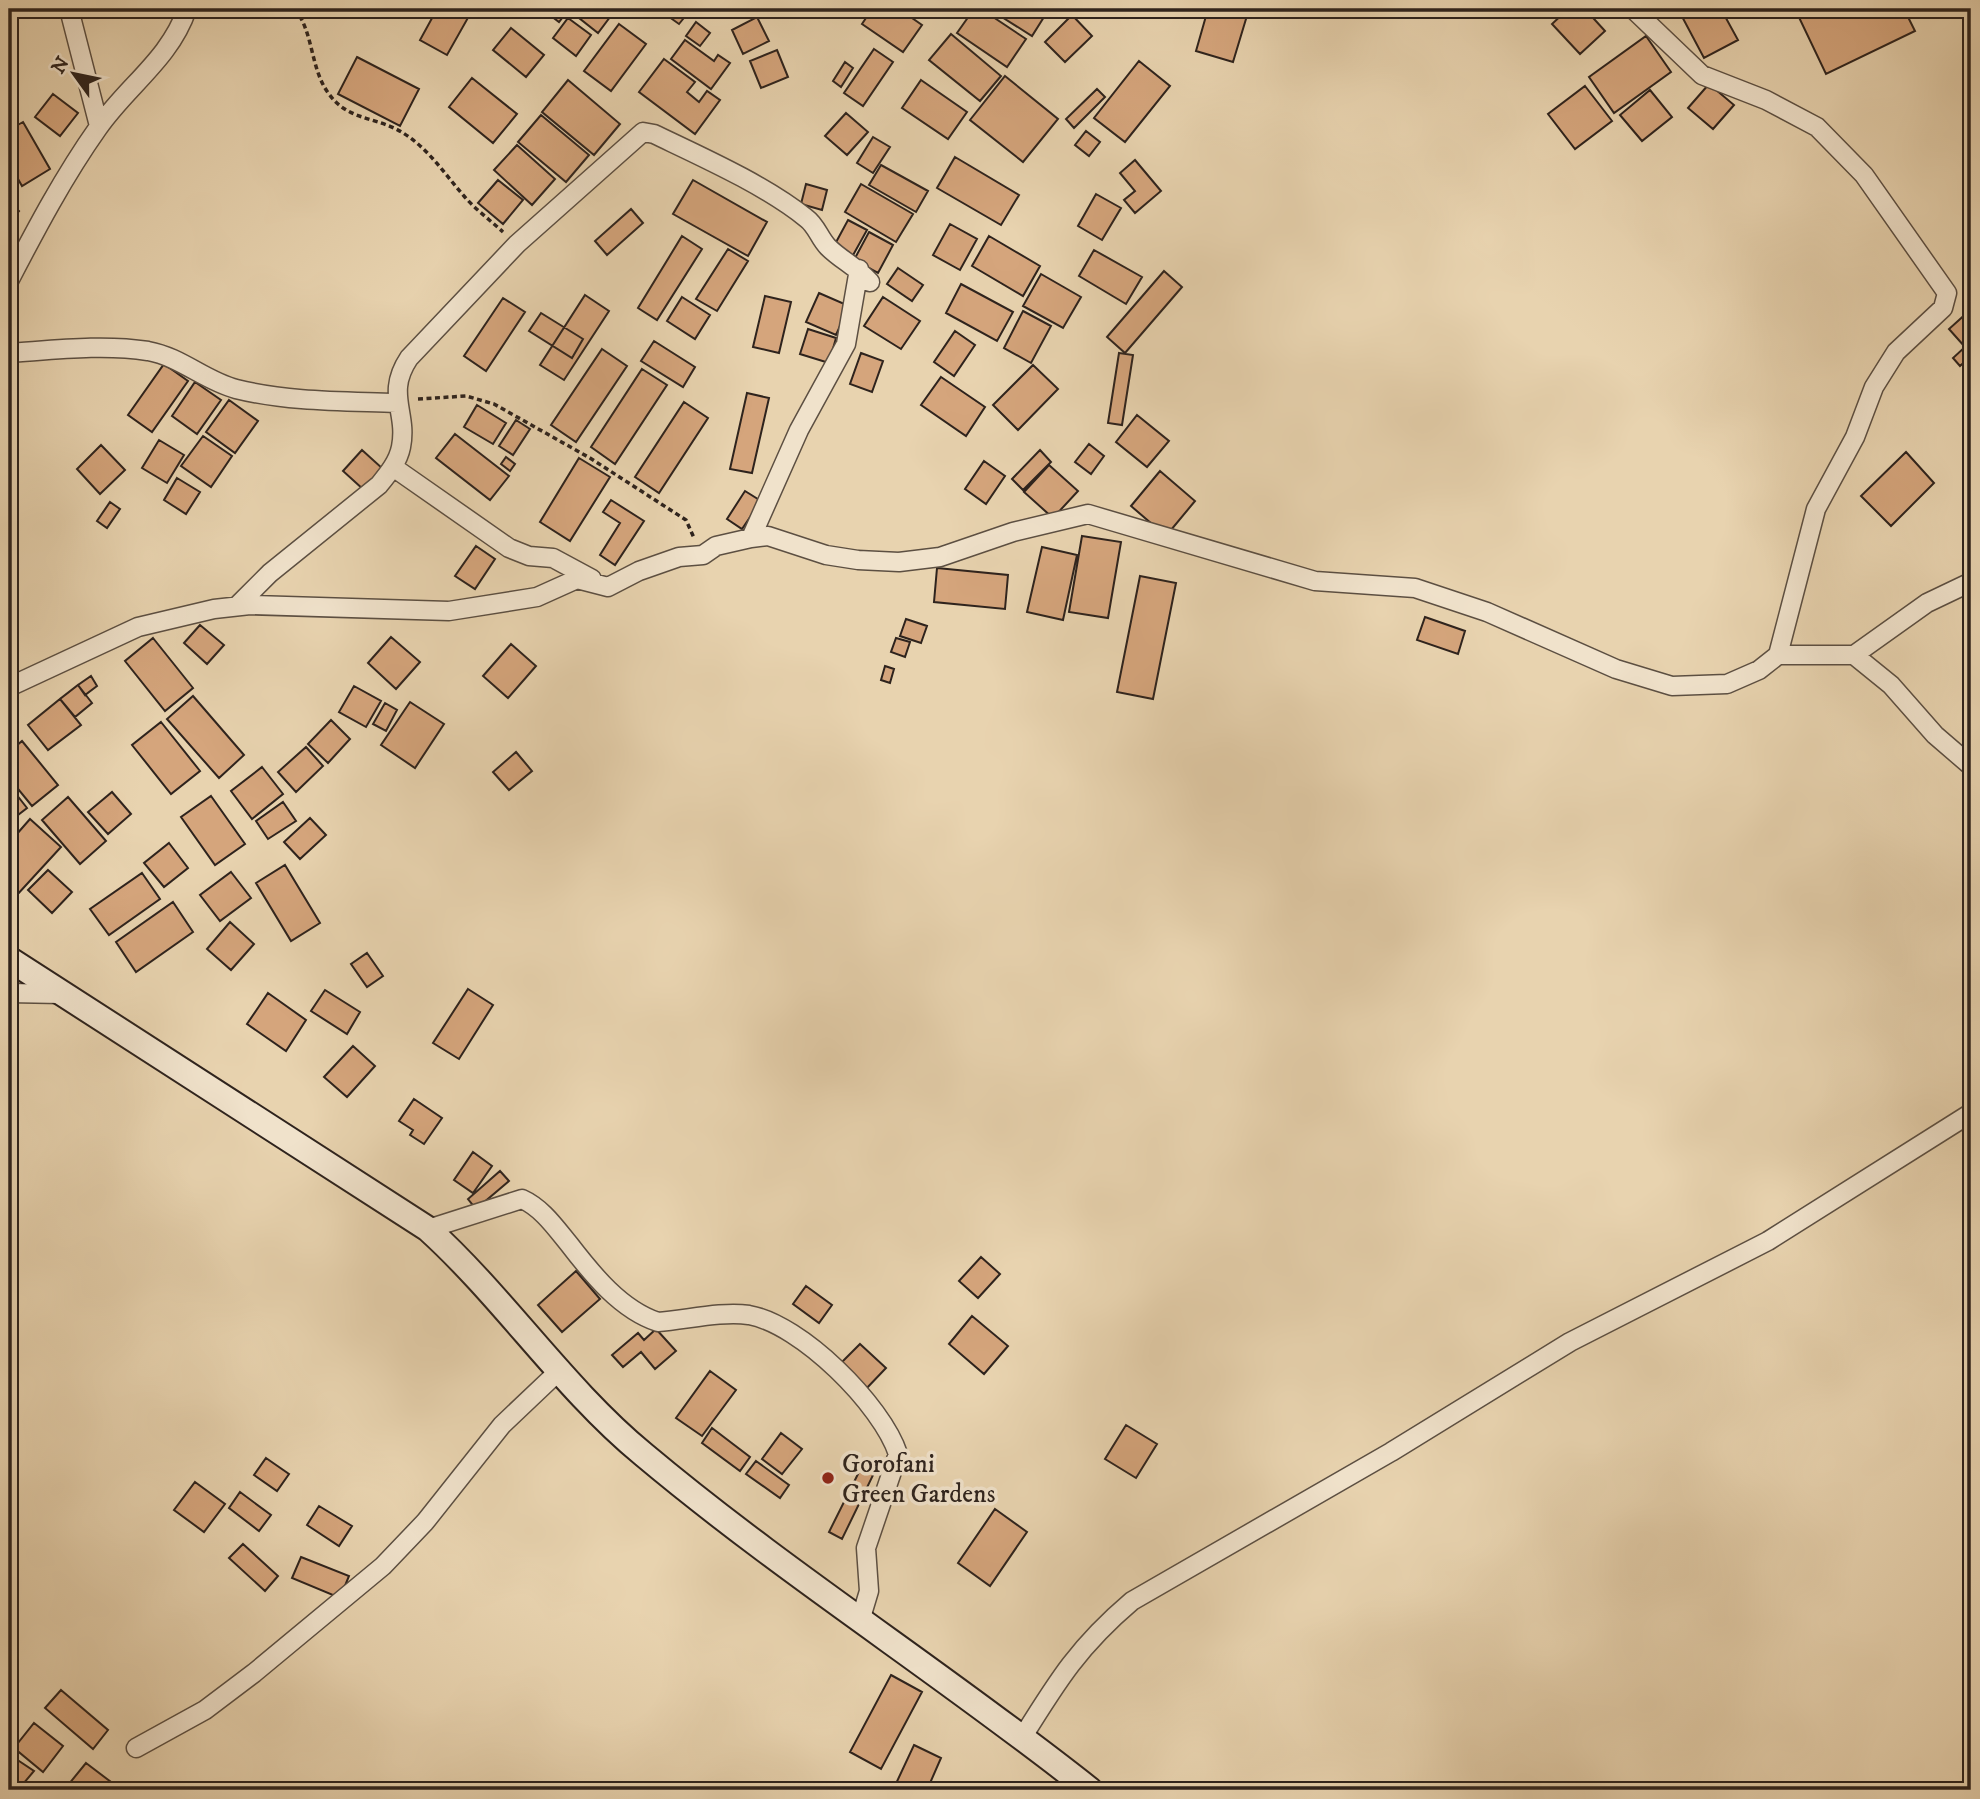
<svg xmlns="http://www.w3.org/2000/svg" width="1980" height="1799" viewBox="0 0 1980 1799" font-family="'IM FELL DW Pica',serif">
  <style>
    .building { fill: #d5a57c; stroke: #2e231d; stroke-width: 2 }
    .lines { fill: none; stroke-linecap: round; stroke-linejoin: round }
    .street-casing { stroke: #5c4f42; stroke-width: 21 }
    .secondary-casing { stroke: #2e231d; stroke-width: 28 }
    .path { stroke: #2e231d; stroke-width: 3.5; stroke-dasharray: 5 3.5; stroke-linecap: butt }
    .street { stroke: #f0e2cb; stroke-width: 18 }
    .secondary { stroke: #f0e2cb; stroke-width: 24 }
    .poi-dot { fill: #8f2418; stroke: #f0e2cb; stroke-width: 2.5 }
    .labels { text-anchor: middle; stroke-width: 7; stroke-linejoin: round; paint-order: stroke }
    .poi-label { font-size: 26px; fill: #2e231d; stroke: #f0e2cb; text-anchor: start }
  </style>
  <rect width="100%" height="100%" fill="#e8d3af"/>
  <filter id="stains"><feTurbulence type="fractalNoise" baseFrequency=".00286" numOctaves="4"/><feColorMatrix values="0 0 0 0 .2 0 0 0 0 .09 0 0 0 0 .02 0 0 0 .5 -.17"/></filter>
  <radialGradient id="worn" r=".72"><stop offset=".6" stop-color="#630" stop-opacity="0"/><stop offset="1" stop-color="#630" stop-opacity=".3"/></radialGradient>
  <path class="building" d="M437 9H456L469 16 447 55 420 40Z
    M542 9H569L559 22Z
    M578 9H616L598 33 574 14Z
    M658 9H691L679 24Z
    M872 9H899L922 25 903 52 862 24Z
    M974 9H981L1026 39 1007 67 957 33Z
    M1000 9H1049L1032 36 997 14Z
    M1208 9H1249L1233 62 1196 51Z
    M1568 9H1585L1605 31 1580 54 1552 24Z
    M1678 9H1721L1738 40 1704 58Z
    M1795 9H1904L1915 31 1826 74Z
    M1072 15 1092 36 1065 62 1045 42Z
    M757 17 769 41 743 54 732 30Z
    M568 18 591 35 576 56 553 38Z
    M696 22 710 33 700 46 686 36Z
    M619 24 646 44 611 91 584 71Z
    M511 28 544 55 526 77 493 50Z
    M951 34 1001 76 980 101 929 60Z
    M1646 36 1671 72 1614 113 1589 77Z
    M685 40 714 61 718 55 730 63 711 89 671 59Z
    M874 49 893 62 863 106 844 93Z
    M777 50 788 77 761 88 750 61Z
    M357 57 419 89 400 126 338 94Z
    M664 59 695 82 687 92 699 102 707 91 720 100 695 134 639 92Z
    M1139 61 1170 86 1125 142 1094 118Z
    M845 62 853 68 841 87 833 81Z
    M1005 76 1058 119 1023 162 970 120Z
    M472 78 517 114 493 143 449 107Z
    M568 80 620 124 594 155 542 112Z
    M921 80 967 112 948 139 902 108Z
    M1709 84 1734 105 1713 129 1688 108Z
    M1585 86 1612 121 1575 149 1548 114Z
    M1097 89 1105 97 1074 128 1066 119Z
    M1650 90 1672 117 1642 141 1620 115Z
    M53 94 78 113 60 136 35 117Z
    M846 113 868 132 847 155 825 136Z
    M541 115 589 155 566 182 518 142Z
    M23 122 50 169 22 186 9 163V130Z
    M1086 131 1100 142 1089 156 1075 145Z
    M873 137 890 147 873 173 857 163Z
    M517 145 555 179 532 205 494 170Z
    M955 157 1019 195 1001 225 937 188Z
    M1135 160 1161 191 1135 213 1124 200 1135 191 1120 173Z
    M881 165 928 191 916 212 869 185Z
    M498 180 523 200 503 224 478 203Z
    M693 180 767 222 748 256 673 214Z
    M806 184 827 190 822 210 801 204Z
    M861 184 913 214 896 242 845 212Z
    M1096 194 1121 208 1102 240 1078 226Z
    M9 202 19 211 9 223Z
    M631 209 643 223 607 255 595 241Z
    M848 220 867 230 852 257 834 246Z
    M950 224 977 239 960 270 933 255Z
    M869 232 893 245 878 273 854 260Z
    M682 236 702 249 657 320 638 308Z
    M989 236 1040 266 1023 296 972 266Z
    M728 249 748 261 717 311 696 299Z
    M1094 250 1142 277 1126 304 1079 276Z
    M898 268 923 285 912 301 887 284Z
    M1164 271 1182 287 1125 353 1107 337Z
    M1041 274 1081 297 1063 328 1023 306Z
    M961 284 1013 312 997 341 946 313Z
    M819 293 849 306 836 335 806 322Z
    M585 295 609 311 564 380 540 365Z
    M765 296 791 302 779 353 753 347Z
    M682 297 710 315 695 339 667 321Z
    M883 297 920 321 901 349 864 326Z
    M503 298 525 312 486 371 464 356Z
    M1023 311 1051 326 1031 363 1004 348Z
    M1968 312 1971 315V356L1960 366 1953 358 1965 347 1949 329Z
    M541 313 583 339 572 358 529 331Z
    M808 329 836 338 829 363 800 354Z
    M955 331 975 345 954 376 934 362Z
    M654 341 695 367 683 387 641 361Z
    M602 349 627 366 576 442 551 425Z
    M861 353 883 361 872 392 850 384Z
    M1119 353 1133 355 1122 425 1108 423Z
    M164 364 188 381 152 432 128 415Z
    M1033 365 1058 389 1018 430 993 405Z
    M642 369 667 385 615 464 591 447Z
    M941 377 985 407 966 436 921 405Z
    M195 382 221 400 197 434 172 416Z
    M747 393 769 398 752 473 730 469Z
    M229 400 258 421 235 453 206 432Z
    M684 402 708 418 659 493 635 477Z
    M477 405 506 423 493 444 464 427Z
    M1137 415 1169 441 1147 467 1116 442Z
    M516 420 530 429 513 455 499 446Z
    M455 434 509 476 490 500 436 458Z
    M203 436 232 456 211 487 181 466Z
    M159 440 184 455 167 483 142 468Z
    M1089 444 1104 456 1091 474 1075 462Z
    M101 445 125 470 100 494 77 469Z
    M362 450 383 469 364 490 343 471Z
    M1040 450 1051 462 1023 490 1012 479Z
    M1906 452 1934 483 1891 526 1861 496Z
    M506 457 515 464 510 471 501 464Z
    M579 458 610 477 570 541 540 522Z
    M984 461 1005 476 986 504 965 489Z
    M1049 465 1078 491 1053 518 1024 492Z
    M1160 471 1195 501 1166 536 1131 506Z
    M177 478 200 492 186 514 164 500Z
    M745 491 761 501 742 529 727 519Z
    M611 500 644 521 615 565 600 555 620 523 603 512Z
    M110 502 120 509 107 528 97 521Z
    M1082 536 1121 542 1108 618 1069 612Z
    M476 546 495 559 475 589 455 576Z
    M1042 547 1077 555 1063 620 1027 612Z
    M937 568 1008 575 1005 609 934 602Z
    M1140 576 1176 583 1153 699 1117 692Z
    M1425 617 1465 631 1458 654 1417 640Z
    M906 619 927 626 921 643 900 636Z
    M200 625 224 645 207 664 184 643Z
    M391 637 420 662 396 689 368 663Z
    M153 638 193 688 165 711 125 661Z
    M896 638 910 642 905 657 891 652Z
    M511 644 536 666 508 698 483 676Z
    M885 666 894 669 890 683 881 680Z
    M91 676 97 686 85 695 78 685Z
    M78 685 92 703 75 717 60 699Z
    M354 686 381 701 366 727 339 712Z
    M193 696 244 755 219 778 167 719Z
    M60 699 81 725 48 750 28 725Z
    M410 702 444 724 415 768 381 745Z
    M385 703 397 710 386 731 373 724Z
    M331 720 350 739 328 763 308 744Z
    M161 722 200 771 171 794 132 745Z
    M22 741 58 785 32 806 9 778V752Z
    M306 747 323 766 296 792 278 772Z
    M516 752 532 771 509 790 493 772Z
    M262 767 283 794 252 819 231 791Z
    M9 785 27 808 9 822Z
    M112 792 131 814 108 834 88 812Z
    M211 796 245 844 215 865 181 817Z
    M68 797 106 841 80 864 42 820Z
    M283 802 296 821 268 839 256 821Z
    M310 818 326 835 300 859 284 842Z
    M30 819 61 847 16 896 9 889V843Z
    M169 843 188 868 164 887 144 863Z
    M285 865 320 923 291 941 256 883Z
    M48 870 72 892 52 913 28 890Z
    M231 872 251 898 220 921 200 895Z
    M142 873 160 899 109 935 90 909Z
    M173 902 193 932 136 972 116 942Z
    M230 922 254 944 231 970 207 949Z
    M367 953 383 976 367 987 351 964Z
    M468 989 493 1005 459 1059 433 1043Z
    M325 990 360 1012 347 1034 311 1011Z
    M268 993 306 1020 286 1051 247 1024Z
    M353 1046 375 1066 347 1097 324 1077Z
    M414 1099 442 1118 424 1144 410 1135 413 1130 399 1121Z
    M473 1152 492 1166 473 1193 454 1180Z
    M500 1171 509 1181 476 1209 468 1199Z
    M981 1257 1000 1274 978 1298 959 1281Z
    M576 1271 600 1299 562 1332 538 1305Z
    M806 1286 832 1305 819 1323 793 1304Z
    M972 1316 1008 1346 984 1374 949 1344Z
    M656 1329 676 1351 655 1369 641 1352 623 1367 612 1355 638 1333 644 1340Z
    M860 1344 886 1368 864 1391 838 1366Z
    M710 1371 736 1390 702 1436 676 1418Z
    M1126 1425 1157 1444 1136 1478 1105 1459Z
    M712 1428 750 1457 740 1471 702 1443Z
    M781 1433 802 1449 782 1474 762 1459Z
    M266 1458 289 1474 277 1491 254 1475Z
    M756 1461 789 1485 780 1498 746 1474Z
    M864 1462 876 1469 842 1539 829 1532Z
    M195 1482 225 1504 204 1532 174 1510Z
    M240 1492 271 1515 259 1531 229 1508Z
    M319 1506 352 1526 339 1546 307 1525Z
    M995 1509 1027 1532 990 1586 958 1563Z
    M243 1544 278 1576 265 1591 229 1558Z
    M301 1557 349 1576 340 1598 292 1578Z
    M891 1675 922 1692 881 1769 850 1752Z
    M61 1690 108 1730 93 1749 45 1708Z
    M34 1723 63 1746 43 1772 14 1748Z
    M914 1745 941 1758 927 1790H893Z
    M10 1755 34 1771 18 1790H9Z
    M86 1763 111 1782 104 1790H64Z"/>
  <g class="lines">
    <g class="street-casing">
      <path id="street" d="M9 9H10
        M69 9 99 126
        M9 281C36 229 64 176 98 128 127 86 170 59 187 9
        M9 353C54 350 103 344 148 351 181 357 205 381 236 389 289 402 343 401 396 403
        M393 467 509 548 529 556 553 558 592 579
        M751 538 799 430 846 344 859 269
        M237 606 270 573 379 485C388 474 398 462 401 447 408 412 385 394 409 358L517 244 643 132 654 134C702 157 765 185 806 218 817 226 819 238 828 247 841 260 857 267 870 282
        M1778 655H1854L1891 685 1935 735 1971 766
        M1854 655 1927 603 1971 582
        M9 687 138 627 214 609 250 605 449 611 537 597 577 579 608 587 639 571 679 557 703 555 716 546 751 538 768 536 826 555 858 560 899 562 940 557 1013 532 1088 514 1315 581 1415 588 1487 612 1616 669 1672 686 1727 684 1759 670 1778 655 1816 509 1855 437 1874 387 1896 352 1943 308 1947 293 1864 175 1817 127 1766 100 1702 75 1633 9
        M9 993 61 994
        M428 1229 522 1199C542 1208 555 1227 569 1244 592 1274 621 1310 658 1322 686 1320 721 1311 749 1315 801 1324 882 1405 898 1454L866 1548 869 1591 860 1621
        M1022 1738C1058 1680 1079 1646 1132 1601L1391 1452 1570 1342 1768 1241 1971 1113
        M136 1748 205 1710 254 1673 383 1566 425 1522 502 1425 561 1369"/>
    </g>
    <g class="secondary-casing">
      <path id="secondary" d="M9 959 428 1229C504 1298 565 1390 643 1454 786 1574 944 1674 1090 1790"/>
    </g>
    <path class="path" d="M295 9C314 33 310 69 329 94 346 118 370 117 394 128 425 143 442 171 464 196 475 209 490 220 503 232
      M418 399 466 396 494 404 590 458 686 520 694 538"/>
    <use href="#street" class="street"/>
    <use href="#secondary" class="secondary"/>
  </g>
  <circle class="poi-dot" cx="828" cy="1478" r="7"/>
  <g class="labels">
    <g class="poi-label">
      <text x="842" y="1472">Gorofani<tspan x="842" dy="30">Green Gardens</tspan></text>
    </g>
  </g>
  <rect width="1980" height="1799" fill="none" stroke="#e8d3af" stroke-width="35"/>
  <rect x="10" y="10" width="1959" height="1778" fill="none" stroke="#2e231d" stroke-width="3.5"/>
  <rect x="18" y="18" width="1945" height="1764" fill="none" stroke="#2e231d" stroke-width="2"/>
  <g transform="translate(74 74) rotate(303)" stroke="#f0e2cb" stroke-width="5" paint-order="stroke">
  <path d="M0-5L12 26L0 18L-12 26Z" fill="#2e231d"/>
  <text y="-10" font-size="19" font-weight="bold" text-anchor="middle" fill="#2e231d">N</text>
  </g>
  <rect width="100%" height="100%" filter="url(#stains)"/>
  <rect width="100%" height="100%" fill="url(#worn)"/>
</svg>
